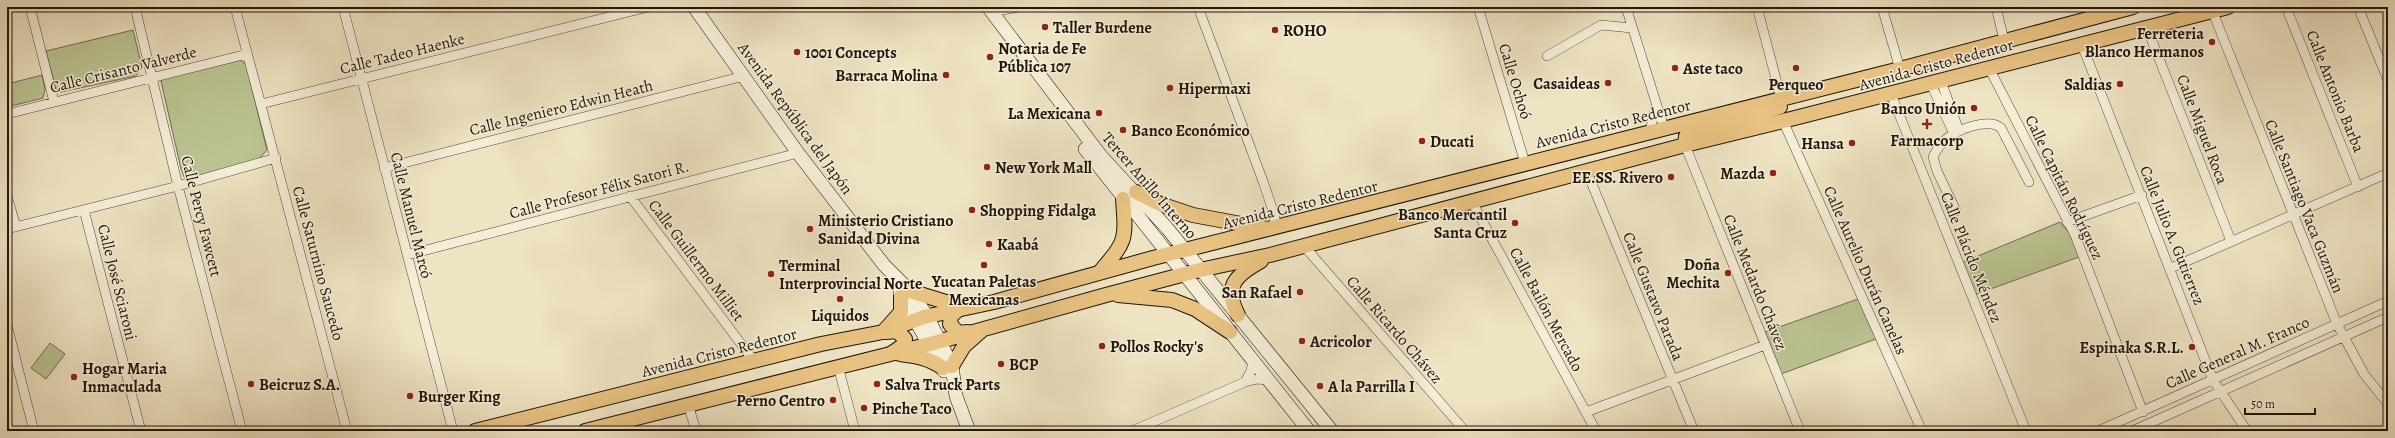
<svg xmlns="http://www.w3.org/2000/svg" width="2395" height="438" viewBox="0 0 2395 438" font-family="Alegreya,serif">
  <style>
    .green { fill: #bbc391; stroke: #6e6c50 }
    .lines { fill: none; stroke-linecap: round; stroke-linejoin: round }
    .street-casing { stroke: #55483b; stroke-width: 10 }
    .secondary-casing { stroke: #22150e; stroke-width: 14 }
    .primary-casing { stroke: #22150e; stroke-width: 16 }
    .street { stroke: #f4edd7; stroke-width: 9 }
    .secondary { stroke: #f4edd7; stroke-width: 13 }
    .primary { stroke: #e7c281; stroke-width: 14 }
    .poi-dot { fill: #8f2418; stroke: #f4edd7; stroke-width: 1.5 }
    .labels { text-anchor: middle; stroke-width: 3; stroke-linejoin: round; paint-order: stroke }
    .poi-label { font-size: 16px; font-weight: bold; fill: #22150e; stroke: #f4edd7; text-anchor: start }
    .street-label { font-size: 16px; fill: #22150e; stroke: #f4edd7 }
  </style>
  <rect width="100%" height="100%" fill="#eee3c2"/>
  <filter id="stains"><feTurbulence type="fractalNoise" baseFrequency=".005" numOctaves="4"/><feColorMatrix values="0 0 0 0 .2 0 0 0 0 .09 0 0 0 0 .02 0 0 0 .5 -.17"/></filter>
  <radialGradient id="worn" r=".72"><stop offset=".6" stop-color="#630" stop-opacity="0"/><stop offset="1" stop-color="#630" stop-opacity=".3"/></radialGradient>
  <path class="green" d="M133 30 142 67 136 76 61 92 56 90 46 51Z
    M241 60 246 65 267 150 259 159 188 180 184 177 181 169 161 81 163 78Z
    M42 75 45 89 43 98 7 107V84Z
    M2060 222 2070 234 2079 257 1974 295 1961 263Z
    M1858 299 1876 339 1781 374 1765 332Z
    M50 343 65 354 46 379 31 368Z"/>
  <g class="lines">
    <g class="street-casing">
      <path id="street" d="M30 7 54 102
        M135 7 178 186 242 431
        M235 7 347 431
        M343 7 453 431
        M1198 7 1264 184 1275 217 1274 229
        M1478 7 1525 163
        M1626 7 1664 128
        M1757 7 1781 98
        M1882 7 1900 69
        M1996 7 2004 40
        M2286 7 2358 187
        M2358 7 2388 80
        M2212 10 2337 324 2364 374 2388 404
        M991 12 1019 7
        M2147 28 2231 241
        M2082 45 2213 380 2247 431
        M1547 56 1601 25 1632 28
        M1989 68 2075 235 2143 412
        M1941 81 1959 131
        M1931 84 1954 134
        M1891 94 2026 431
        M261 104 648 7
        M7 114 247 54
        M1783 121 1922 431
        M1650 131 1656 106
        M1685 145 1800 431
        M384 168 744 76
        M1587 172 1694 431
        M7 196 16 227
        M630 196 754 361
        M1472 202 1596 431
        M84 210 141 431
        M1956 211 1937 171 1933 157C1936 151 1939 146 1944 141 1955 130 1988 117 2001 128L2029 182
        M2067 222 2142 195
        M7 229 178 186 276 158
        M1304 246 1465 431
        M407 255 798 153
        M2171 268 2388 173
        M7 325 34 431
        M838 366 855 431
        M1245 382 1251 371 1253 360
        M688 404 696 431
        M1586 412 1765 345
        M1132 431 1245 382 1257 379 1269 380
        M2098 431 2388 301
        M2132 431 2388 317"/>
    </g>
    <g class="secondary-casing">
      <path id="secondary" d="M694 7 798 153 884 265 910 291 927 316 952 366 956 396 969 431
        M988 7 1101 156 1167 228 1332 431
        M1085 149 1309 431
        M900 293 944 371"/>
    </g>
    <g class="primary-casing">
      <path id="primary" d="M1685 145 1686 136 1695 130 1780 107
        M1136 192 1160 204 1193 215 1268 229
        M1099 273C1127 240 1126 241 1123 199
        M910 291 962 307
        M1118 295 1172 300 1195 309 1230 332
        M959 309 951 316 950 324 958 333 968 332
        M1238 315C1223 286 1236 275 1261 261
        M885 330 901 312V296
        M886 332 897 331 905 339 904 345 892 353
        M900 354C916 356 929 358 943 368
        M952 366 964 346 981 331
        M475 431 821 344 883 332 924 317 994 302 1153 258 1900 69 2133 7
        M585 431 930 344 1106 295 1200 270 1270 255 1685 145 1783 121 2228 7"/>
    </g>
    <use href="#street" class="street"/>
    <use href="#secondary" class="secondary"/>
    <use href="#primary" class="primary"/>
  </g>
  <g class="poi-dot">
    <circle cx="1045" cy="27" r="4"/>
    <circle cx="1275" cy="30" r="4"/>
    <circle cx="2212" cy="42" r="4"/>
    <circle cx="797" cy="52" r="4"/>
    <circle cx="990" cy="57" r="4"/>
    <circle cx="1675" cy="68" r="4"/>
    <circle cx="1796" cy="68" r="4"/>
    <circle cx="946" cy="75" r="4"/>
    <circle cx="1608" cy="83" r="4"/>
    <circle cx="2120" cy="84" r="4"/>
    <circle cx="1170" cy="88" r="4"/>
    <circle cx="1974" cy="108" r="4"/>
    <circle cx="1099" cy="113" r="4"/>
    <path d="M1925 118h4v4h4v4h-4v4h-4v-4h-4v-4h4z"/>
    <circle cx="1123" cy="130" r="4"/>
    <circle cx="1422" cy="141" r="4"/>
    <circle cx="1852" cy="143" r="4"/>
    <circle cx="987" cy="167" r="4"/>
    <circle cx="1773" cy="173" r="4"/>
    <circle cx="1671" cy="177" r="4"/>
    <circle cx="972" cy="210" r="4"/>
    <circle cx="1515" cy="223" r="4"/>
    <circle cx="810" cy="229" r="4"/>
    <circle cx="989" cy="244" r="4"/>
    <circle cx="984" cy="265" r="4"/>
    <circle cx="1728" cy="273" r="4"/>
    <circle cx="771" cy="274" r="4"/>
    <circle cx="1300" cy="292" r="4"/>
    <circle cx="840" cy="299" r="4"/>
    <circle cx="1302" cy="341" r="4"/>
    <circle cx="1102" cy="346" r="4"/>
    <circle cx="2192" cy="347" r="4"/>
    <circle cx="1001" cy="364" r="4"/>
    <circle cx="74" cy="377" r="4"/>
    <circle cx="251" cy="384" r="4"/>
    <circle cx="877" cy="384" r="4"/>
    <circle cx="1320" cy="386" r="4"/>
    <circle cx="410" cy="396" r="4"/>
    <circle cx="833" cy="400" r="4"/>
    <circle cx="864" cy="408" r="4"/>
  </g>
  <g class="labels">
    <g class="poi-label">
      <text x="1053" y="33">Taller Burdene</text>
      <text x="1283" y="36">ROHO</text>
      <text x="2204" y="39" text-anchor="end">Ferreteria<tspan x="2204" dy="18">Blanco Hermanos</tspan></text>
      <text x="998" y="54">Notaria de Fe<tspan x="998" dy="18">Pública 107</tspan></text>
      <text x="805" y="58">1001 Concepts</text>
      <text x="1683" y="74">Aste taco</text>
      <text x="938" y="81" text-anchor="end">Barraca Molina</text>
      <text x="1600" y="89" text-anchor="end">Casaideas</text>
      <text x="1796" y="90" text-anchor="middle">Perqueo</text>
      <text x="2112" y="90" text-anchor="end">Saldias</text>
      <text x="1178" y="94">Hipermaxi</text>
      <text x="1966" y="114" text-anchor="end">Banco Unión</text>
      <text x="1091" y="119" text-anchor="end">La Mexicana</text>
      <text x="1131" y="136">Banco Económico</text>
      <text x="1927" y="146" text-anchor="middle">Farmacorp</text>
      <text x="1430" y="147">Ducati</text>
      <text x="1844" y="149" text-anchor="end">Hansa</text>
      <text x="995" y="173">New York Mall</text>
      <text x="1765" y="179" text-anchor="end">Mazda</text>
      <text x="1663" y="183" text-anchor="end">EE.SS. Rivero</text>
      <text x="980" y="216">Shopping Fidalga</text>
      <text x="1507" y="220" text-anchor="end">Banco Mercantil<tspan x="1507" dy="18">Santa Cruz</tspan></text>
      <text x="818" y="226">Ministerio Cristiano<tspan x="818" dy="18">Sanidad Divina</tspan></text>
      <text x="997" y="250">Kaabá</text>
      <text x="1720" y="270" text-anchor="end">Doña<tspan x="1720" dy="18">Mechita</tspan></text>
      <text x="779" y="271">Terminal<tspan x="779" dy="18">Interprovincial Norte</tspan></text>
      <text x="984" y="287" text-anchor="middle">Yucatan Paletas<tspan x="984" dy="18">Mexicanas</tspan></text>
      <text x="1292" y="298" text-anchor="end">San Rafael</text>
      <text x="840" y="321" text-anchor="middle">Liquidos</text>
      <text x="1310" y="347">Acricolor</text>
      <text x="1110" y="352">Pollos Rocky's</text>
      <text x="2184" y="353" text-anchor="end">Espinaka S.R.L.</text>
      <text x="1009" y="370">BCP</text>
      <text x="82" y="374">Hogar Maria<tspan x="82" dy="18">Inmaculada</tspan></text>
      <text x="259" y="390">Beicruz S.A.</text>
      <text x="885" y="390">Salva Truck Parts</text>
      <text x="1328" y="392">A la Parrilla I</text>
      <text x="418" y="402">Burger King</text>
      <text x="825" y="406" text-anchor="end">Perno Centro</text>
      <text x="872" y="414">Pinche Taco</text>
    </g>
    <g class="street-label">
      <text transform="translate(402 53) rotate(-14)" y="6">Calle Tadeo Haenke</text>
      <text transform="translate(1936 64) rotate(-15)" y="6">Avenida Cristo Redentor</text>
      <text transform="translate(123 69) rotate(-14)" y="6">Calle Crisanto Valverde</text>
      <text transform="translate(1516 81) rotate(73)" y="6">Calle Ochoó</text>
      <text transform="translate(2336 91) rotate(68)" y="6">Calle Antonio Barba</text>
      <text transform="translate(561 107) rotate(-14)" y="6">Calle Ingeniero Edwin Heath</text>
      <text transform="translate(796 118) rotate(54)" y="6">Avenida República del Japón</text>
      <text transform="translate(1613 123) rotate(-14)" y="6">Avenida Cristo Redentor</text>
      <text transform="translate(2203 129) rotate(69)" y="6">Calle Miguel Roca</text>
      <text transform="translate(1150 185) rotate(49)" y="6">Tercer Anillo Interno</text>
      <text transform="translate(2065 187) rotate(64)" y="6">Calle Capitán Rodríguez</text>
      <text transform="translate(599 189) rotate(-15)" y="6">Calle Profesor Félix Satori R.</text>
      <text transform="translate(1300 204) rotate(-14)" y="6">Avenida Cristo Redentor</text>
      <text transform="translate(2305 206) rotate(68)" y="6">Calle Santiago Vaca Guzmán</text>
      <text transform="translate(412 215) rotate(76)" y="6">Calle Manuel Marcó</text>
      <text transform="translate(202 216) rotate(76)" y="6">Calle Percy Fawcett</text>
      <text transform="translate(2173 235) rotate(68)" y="6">Calle Julio A. Gutierrez</text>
      <text transform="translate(1972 257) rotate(68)" y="6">Calle Plácido Méndez</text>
      <text transform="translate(697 260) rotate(53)" y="6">Calle Guillermo Milliet</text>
      <text transform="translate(319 263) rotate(75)" y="6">Calle Saturnino Saucedo</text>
      <text transform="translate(1866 270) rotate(66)" y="6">Calle Aurelio Durán Canelas</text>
      <text transform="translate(118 282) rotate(76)" y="6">Calle José Sciaroni</text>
      <text transform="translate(1756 282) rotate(68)" y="6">Calle Medardo Chávez</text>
      <text transform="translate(1654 296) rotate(68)" y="6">Calle Gustavo Parada</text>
      <text transform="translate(1547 309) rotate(62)" y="6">Calle Bailón Mercado</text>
      <text transform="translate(1395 329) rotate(49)" y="6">Calle Ricardo Chávez</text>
      <text transform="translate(719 352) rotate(-14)" y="6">Avenida Cristo Redentor</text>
      <text transform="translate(2237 352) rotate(-24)" y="6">Calle General M. Franco</text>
    </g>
  </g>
  <rect width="2395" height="438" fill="none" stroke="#eee3c2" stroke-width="24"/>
  <rect x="8" y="8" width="2379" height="422" fill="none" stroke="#22150e" stroke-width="2"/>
  <rect x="12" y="12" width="2371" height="414" fill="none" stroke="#22150e"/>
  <path d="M2245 408v6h70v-6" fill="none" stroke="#22150e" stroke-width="2"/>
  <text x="2251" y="408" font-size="12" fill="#22150e" stroke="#f4edd7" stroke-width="3" paint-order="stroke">50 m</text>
  <rect width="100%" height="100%" filter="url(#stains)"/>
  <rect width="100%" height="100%" fill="url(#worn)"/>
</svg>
